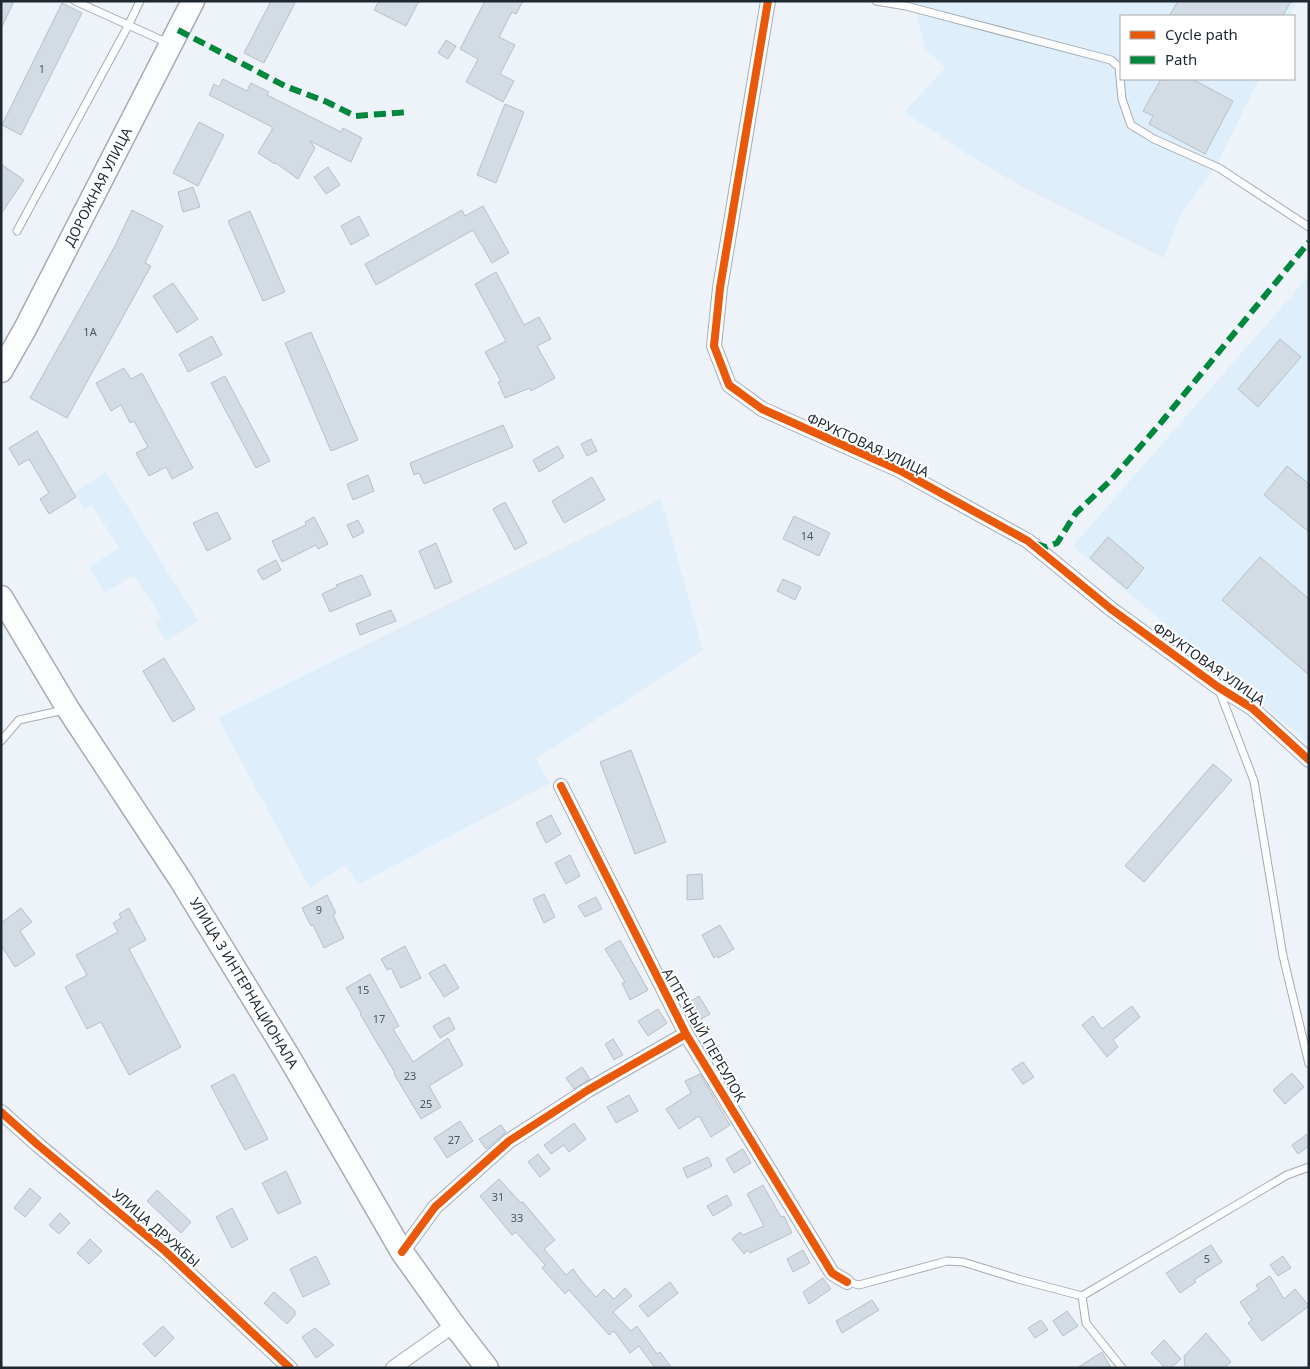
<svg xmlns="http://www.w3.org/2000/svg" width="1310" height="1369" viewBox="0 0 1310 1369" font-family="'Noto Sans',sans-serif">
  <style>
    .built { fill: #deeefb }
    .building { fill: #d3dce5; stroke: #b9c0c5 }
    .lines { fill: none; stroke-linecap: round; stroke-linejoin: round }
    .service-casing { stroke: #a6acb2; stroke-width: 9 }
    .minor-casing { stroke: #a6acb2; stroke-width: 16 }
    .primary-casing { stroke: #a6acb2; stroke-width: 25 }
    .service { stroke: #fcfdfe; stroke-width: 7 }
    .minor { stroke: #fcfdfe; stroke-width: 14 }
    .primary { stroke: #fcfdfe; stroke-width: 22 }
    .quiet { stroke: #00873e; stroke-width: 6; stroke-dasharray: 12 6; stroke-linecap: butt }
    .cycleway-casing { stroke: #fff; stroke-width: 11 }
    .cycleway { stroke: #e8590c; stroke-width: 8 }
    .labels { text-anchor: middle; stroke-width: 4; stroke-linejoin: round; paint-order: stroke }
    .number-label { font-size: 11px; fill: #4e575f }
    .street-label { font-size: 14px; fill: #1f2830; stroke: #fff }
  </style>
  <rect width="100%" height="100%" fill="#edf3f8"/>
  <path class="built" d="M913 1H1297L1290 16H1121V79H1259L1217 164 1181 214 1164 258 1019 185 967 154 904 112 946 67 925 49Z
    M1309 276V744L1073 546Z
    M106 472 198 621 166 641 155 623 162 619 134 575 105 593 89 567 119 548 92 505 85 509 74 492Z
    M661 499 703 650 536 759 550 783 359 884 345 865 310 888 218 718Z"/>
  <path class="building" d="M1 1H14L1 29Z
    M271 1H296L264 63 244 53Z
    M379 1H419L406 26 374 10Z
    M485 1H523L516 14 512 12 499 37 515 45 500 74 514 81 503 102 466 82 478 59 460 49Z
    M1178 1H1291L1283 16H1169Z
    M62 3 82 13 21 135 2 125Z
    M446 40 456 46 448 59 438 53Z
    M223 79 247 91 251 83 269 92 267 95 341 132 343 128 362 138 351 162 310 141 315 148 298 179 276 163 275 164 258 153 272 130V127L209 95 214 84 219 87Z
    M1161 79H1192L1233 101 1205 154 1149 124 1153 116 1143 111Z
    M505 104 524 112 496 183 477 175Z
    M199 122 224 135 198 186 173 173Z
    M1 164 24 180 1 214Z
    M328 167 340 185 326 194 314 177Z
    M193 187 200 207 183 212 178 192Z
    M483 206 509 253 492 263 473 230 376 285 365 264 462 210 465 216Z
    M132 210 163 226 145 263 151 266 67 418 30 398 115 246Z
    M250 211 285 292 263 301 228 221Z
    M359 216 369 235 351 245 341 226Z
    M496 272 524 325 539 317 551 339 537 346 555 378 531 391 530 388 505 398 498 382 501 381 485 352 506 341 475 284Z
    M173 283 198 319 177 333 153 296Z
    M311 332 358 440 331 451 285 343Z
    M212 336 222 355 188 372 179 354Z
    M1280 339 1301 357 1258 407 1238 389Z
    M124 368 131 379 142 373 193 468 172 479 166 467 149 476 136 453 148 447 134 421 130 423 121 405 111 411 96 383Z
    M225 376 270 461 256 468 211 383Z
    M503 425 513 447 424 484 419 473 414 475 410 463Z
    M37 431 76 497 49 514 40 499 49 493 29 459 19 465 9 448Z
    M591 439 597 451 587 456 581 444Z
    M558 446 564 457 539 472 533 460Z
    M1287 466 1309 484V532L1264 495Z
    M368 475 374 491 353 500 347 484Z
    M592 477 605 500 564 523 552 501Z
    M505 502 527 543 515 550 493 509Z
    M217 512 231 539 207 551 193 523Z
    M794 516 830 533 819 556 783 539Z
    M314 517 328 544 318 549 316 545 282 562 272 541 306 525 305 522Z
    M358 520 364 532 353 538 347 525Z
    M1108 537 1144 568 1127 589 1090 558Z
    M436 543 452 582 435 589 419 551Z
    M1260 557 1309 599V675L1222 600Z
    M276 560 281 570 263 580 257 570Z
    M362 575 371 595 330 612 322 594 337 587 336 585Z
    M783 579 801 587 795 600 777 591Z
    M391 610 396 621 360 635 356 624Z
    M164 658 195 709 173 722 143 671Z
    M631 750 666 842 635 854 600 762Z
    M1213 764 1232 780 1144 882 1125 866Z
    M551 815 561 834 546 843 536 823Z
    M570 855 580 876 566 884 555 863Z
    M702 874 703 899 687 900V875Z
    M544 894 555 917 544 923 533 899Z
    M327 895 336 913 333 915 344 938 324 948 313 925 311 926 302 908Z
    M596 897 602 909 585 917 578 906Z
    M21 908 32 922 20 931 35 954 15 967 1 945V923Z
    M129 908 146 940 129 949 181 1047 129 1075 101 1022 87 1029 65 987 87 975 76 955 118 932 113 923 121 918 119 914Z
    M720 925 734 949 718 958 716 956 714 958 702 935Z
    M620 940 648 990 630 1000 622 983 625 982 605 949Z
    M405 946 421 978 401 988 391 968 387 970 381 959Z
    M445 964 459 988 444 997 429 973Z
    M370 974 399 1026 393 1029 413 1062 448 1038 463 1065 429 1086 441 1107 421 1119 394 1074 395 1073 360 1014 361 1013 346 988Z
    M699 996 710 1014 701 1019 690 1002Z
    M1132 1006 1140 1017 1113 1040 1118 1047 1107 1057 1082 1025 1093 1016 1102 1029Z
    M658 1009 667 1023 648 1036 638 1021Z
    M449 1017 455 1029 440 1038 433 1026Z
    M613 1039 623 1055 614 1060 605 1044Z
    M1023 1062 1034 1077 1023 1084 1012 1069Z
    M582 1067 590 1079 574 1089 566 1078Z
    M1292 1073 1304 1087 1285 1104 1273 1090Z
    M234 1074 268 1139 245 1150 211 1086Z
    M700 1074 730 1125 711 1137 699 1116 679 1129 666 1109 691 1093 685 1081Z
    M629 1095 638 1111 616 1123 607 1107Z
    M460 1121 473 1141 447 1158 434 1138Z
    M574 1123 586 1139 569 1152 564 1145 551 1154 544 1145Z
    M501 1125 506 1132 486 1149 479 1139Z
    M1309 1133V1146L1298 1154 1292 1145Z
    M743 1149 751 1163 734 1173 726 1159Z
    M538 1154 550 1169 540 1177 528 1162Z
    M708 1157 712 1166 687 1178 683 1168Z
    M286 1171 301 1203 278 1214 262 1183Z
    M499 1179 521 1203 523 1202 555 1240 544 1249 566 1275 573 1269 581 1280 596 1297 604 1289 614 1299 625 1288 632 1296 613 1312 631 1331 637 1326 657 1354 660 1352 672 1368H655L639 1346 630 1353 614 1331 609 1335 569 1290 565 1294 542 1268 545 1265 516 1232 512 1235 480 1196Z
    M763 1185 781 1217 784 1216 792 1233 750 1253 748 1250 744 1254 732 1239 740 1232 743 1235 764 1226 747 1194Z
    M30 1188 41 1198 25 1217 14 1208Z
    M157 1190 191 1222 181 1233 147 1201Z
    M727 1195 732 1205 713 1216 707 1206Z
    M232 1208 248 1239 232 1248 216 1217Z
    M60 1213 70 1223 59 1234 49 1225Z
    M90 1239 102 1251 89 1264 77 1253Z
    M1211 1245 1222 1262 1194 1280 1196 1282 1180 1293 1166 1273Z
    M803 1250 810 1263 793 1272 787 1259Z
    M316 1256 330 1284 303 1297 290 1269Z
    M1283 1256 1291 1268 1278 1276 1270 1265Z
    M1270 1276 1284 1299 1295 1289 1309 1306 1262 1341 1248 1323 1252 1320 1240 1302 1259 1289 1256 1285Z
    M823 1278 831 1289 809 1304 803 1292Z
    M670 1282 678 1293 648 1317 639 1306Z
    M274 1292 295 1311V1315L287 1324 264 1303Z
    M872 1300 879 1310 842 1333 836 1321Z
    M1067 1311 1078 1326 1063 1336 1053 1321Z
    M1041 1320 1048 1330 1035 1338 1028 1328Z
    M163 1326 174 1338 155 1357 143 1344Z
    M315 1328 334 1345 316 1358 302 1337Z
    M1206 1333 1231 1362 1224 1368H1185L1184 1356Z
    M1164 1340 1181 1359 1171 1368H1165L1151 1353Z
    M1102 1352 1111 1368H1077Z"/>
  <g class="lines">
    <g class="service-casing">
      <path id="service" d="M75 1 168 43
        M876 1 906 6 1111 60 1119 67 1122 99 1131 125 1154 139 1219 168 1309 227
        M17 231 128 26 140 1
        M1219 690 1254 781 1283 956 1309 1064
        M1 741 19 720 64 710
        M847 1282 859 1285 947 1261 963 1262 1018 1279 1082 1296
        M1122 1368 1086 1323 1082 1296 1287 1175 1309 1167"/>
    </g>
    <g class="minor-casing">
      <path id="minor" d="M768 1 720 288 714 346 729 385 762 409 899 470 1028 541 1111 609 1218 687 1252 708 1309 760
        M561 786 686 1034 832 1273 847 1282
        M1 1112 38 1145 165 1251 290 1368
        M402 1252 435 1207 509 1141 588 1090 686 1034
        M393 1368 454 1325"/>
    </g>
    <g class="primary-casing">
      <path id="primary" d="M1 371 25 329 193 1
        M1 597 68 709 180 879 289 1057 402 1252 454 1325 487 1368"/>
    </g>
    <use href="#service" class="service"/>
    <use href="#minor" class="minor"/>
    <use href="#primary" class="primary"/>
    <path class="quiet" d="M178 30 285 86 327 102 355 116 409 112
      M1036 544 1046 547 1057 543 1076 513 1111 480 1159 425 1309 242"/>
    <g class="cycleway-casing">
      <path id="cycleway" d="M768 1 720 288 714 346 729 385 762 409 899 470 1028 541 1111 609 1218 687 1252 708 1309 760
        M561 786 686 1034 832 1273 847 1282
        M1 1112 38 1145 165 1251 290 1368
        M402 1252 435 1207 509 1141 588 1090 686 1034"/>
    </g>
    <use href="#cycleway" class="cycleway"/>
  </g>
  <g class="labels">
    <g class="number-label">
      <text x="42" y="73">1</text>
      <text x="90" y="336">1А</text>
      <text x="807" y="540">14</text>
      <text x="319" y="914">9</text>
      <text x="363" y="994">15</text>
      <text x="379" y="1023">17</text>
      <text x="410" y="1080">23</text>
      <text x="426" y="1108">25</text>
      <text x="454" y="1144">27</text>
      <text x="498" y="1201">31</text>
      <text x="517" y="1222">33</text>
      <text x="1207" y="1263">5</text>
    </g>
    <g class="street-label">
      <text transform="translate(98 187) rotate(-63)" y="5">ДОРОЖНАЯ УЛИЦА</text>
      <text transform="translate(868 445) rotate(25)" y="5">ФРУКТОВАЯ УЛИЦА</text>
      <text transform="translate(1209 664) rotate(35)" y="5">ФРУКТОВАЯ УЛИЦА</text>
      <text transform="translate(244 983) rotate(59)" y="5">УЛИЦА 3 ИНТЕРНАЦИОНАЛА</text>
      <text transform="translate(704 1035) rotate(60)" y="5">АПТЕЧНЫЙ ПЕРЕУЛОК</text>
      <text transform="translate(156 1228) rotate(41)" y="5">УЛИЦА ДРУЖБЫ</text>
    </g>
  </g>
  <rect width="1310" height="1369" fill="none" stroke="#1f2830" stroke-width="5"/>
  <rect x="1120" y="15" width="175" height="65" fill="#ffffff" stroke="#a5a9ac"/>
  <rect x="1130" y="31" width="25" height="8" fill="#e8590c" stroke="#a5a9ac"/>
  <text x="1165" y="40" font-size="15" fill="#1f2830">Cycle path</text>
  <rect x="1130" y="56" width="25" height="8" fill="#00873e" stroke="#a5a9ac"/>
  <text x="1165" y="65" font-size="15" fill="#1f2830">Path</text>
</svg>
